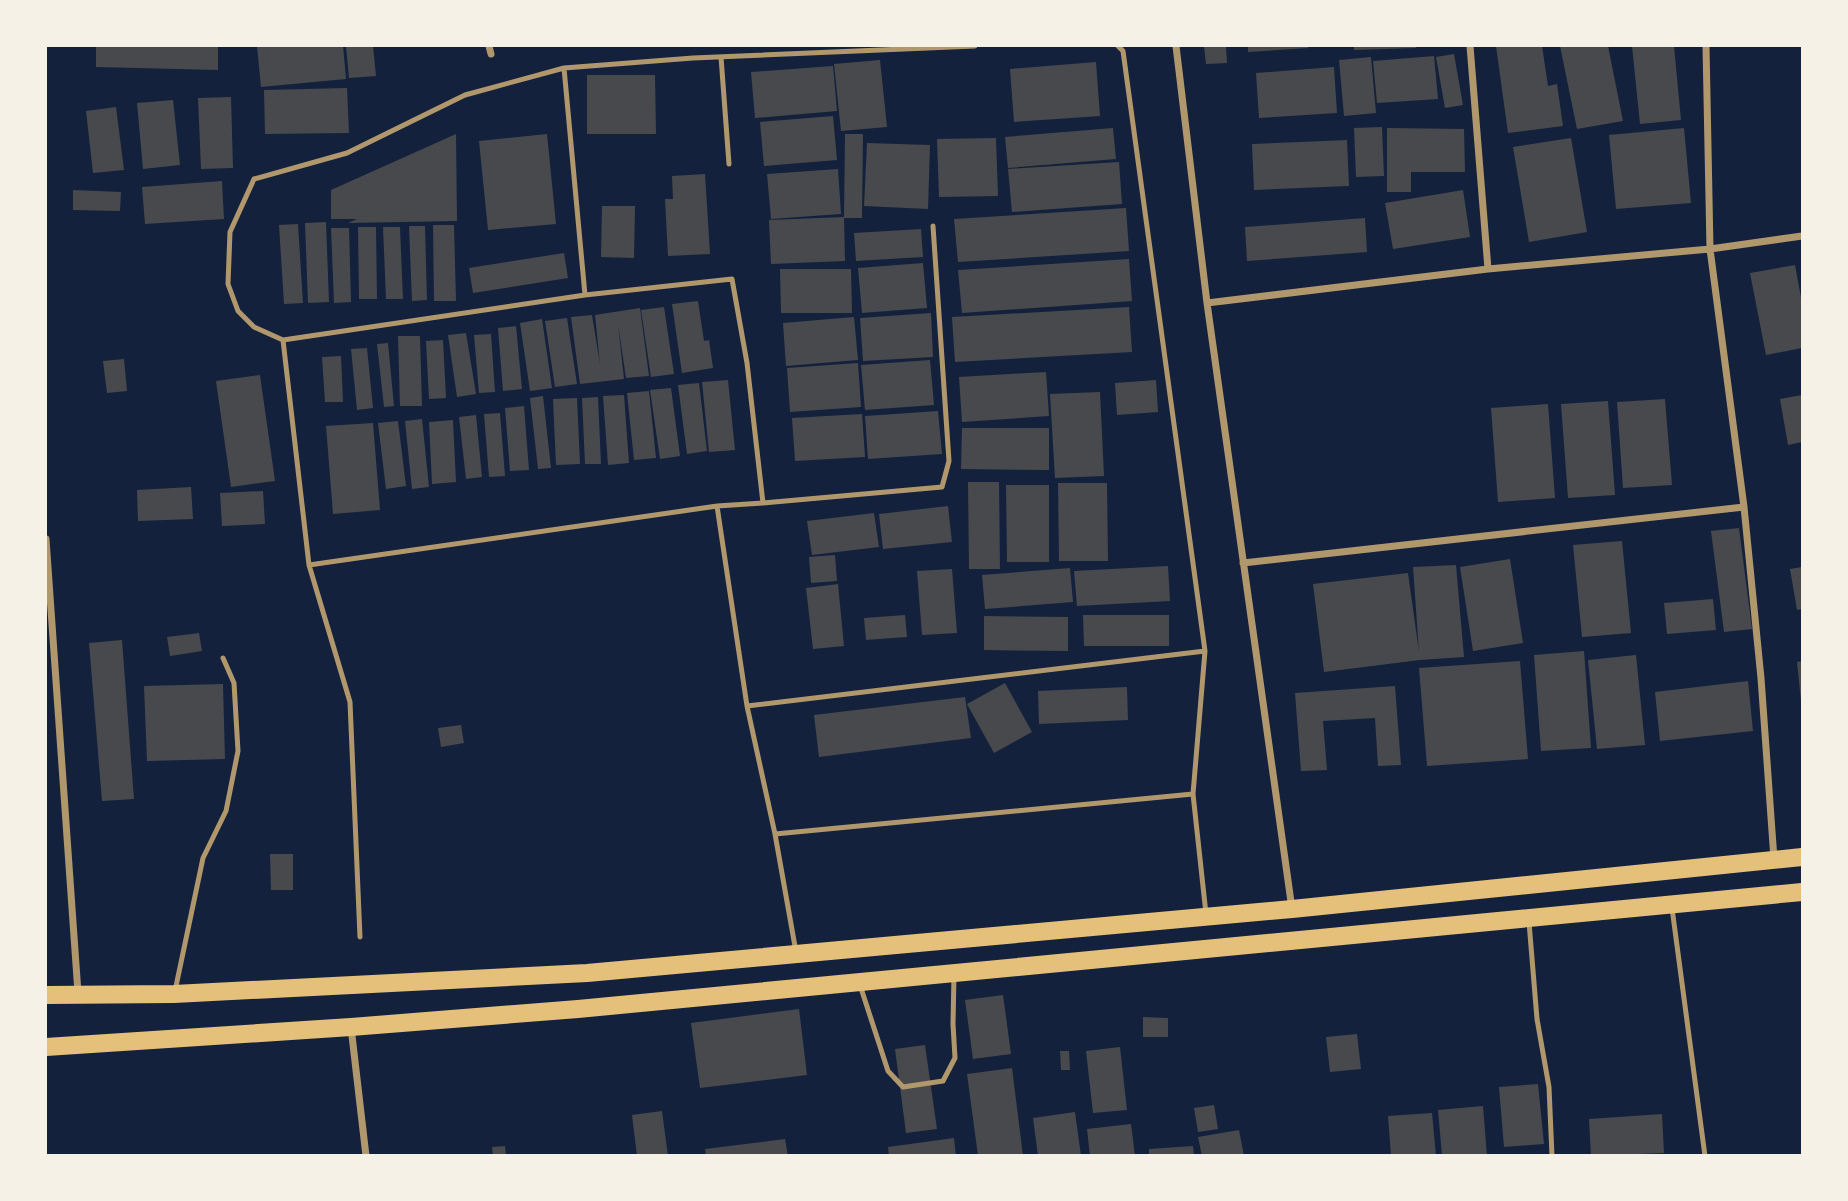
<svg xmlns="http://www.w3.org/2000/svg" width="1848" height="1201" viewBox="0 0 1848 1201" font-family="Signika,sans-serif">
  <style>
    .building { fill: #48494c }
    .lines { fill: none; stroke-linecap: round; stroke-linejoin: round }
    .service { stroke: #b1986c; stroke-width: 5 }
    .minor { stroke: #b1986c; stroke-width: 7 }
    .primary { stroke: #e5c07b; stroke-width: 18 }
  </style>
  <rect width="100%" height="100%" fill="#14213d"/>
  <path class="building" d="M96 46H218V70L96 67Z
    M257 46H343L346 79 261 87Z
    M346 46H373L376 76 349 78Z
    M1204 46H1226L1227 63 1206 64Z
    M1248 46H1308V48L1248 52Z
    M1354 46H1416V48L1354 50Z
    M1496 46H1542L1548 86 1557 84 1563 126 1508 133Z
    M1560 46H1608L1623 121 1577 129Z
    M1632 46H1674L1681 120 1640 124Z
    M1454 54 1463 105 1445 108 1436 57Z
    M1434 56 1438 99 1377 103 1373 61Z
    M1371 57 1376 113 1344 116 1339 60Z
    M880 60 887 127 841 131 834 64Z
    M1096 62 1100 116 1014 122 1010 69Z
    M833 66 837 111 755 118 751 72Z
    M1334 67 1337 113 1259 118 1256 73Z
    M587 75H655L656 134H587Z
    M347 88 349 133 265 134 264 90Z
    M231 97 233 168 201 169 198 98Z
    M173 100 180 165 143 169 137 103Z
    M116 107 124 170 93 173 86 111Z
    M833 116 837 160 764 166 760 122Z
    M1382 127 1384 176 1356 177 1354 128Z
    M1113 128 1116 159 1008 168 1005 137Z
    M1387 128 1464 129 1465 172H1411V192H1387Z
    M1684 128 1691 203 1616 209 1609 135Z
    M456 134 457 221 348 223 357 219H331V190Z
    M547 134 556 224 488 230 479 141Z
    M845 134H863L862 218H844Z
    M996 138 998 196 939 197 937 139Z
    M1571 138 1587 232 1529 242 1513 147Z
    M1347 140 1349 186 1254 190 1252 144Z
    M867 143 930 145 928 209 864 206Z
    M1119 162 1122 204 1012 212 1008 169Z
    M838 169 841 214 771 219 767 174Z
    M705 174 710 254 668 256 665 199H673L672 176Z
    M222 181 224 219 145 224 142 187Z
    M73 190 121 192 120 211 73 210Z
    M1463 190 1470 237 1393 249 1385 203Z
    M602 206H635L634 258 601 257Z
    M1126 208 1129 251 958 262 954 219Z
    M844 217 845 261 771 264 769 220Z
    M1365 218 1367 252 1247 261 1245 227Z
    M326 222 329 302 308 303 305 223Z
    M298 224 303 303 284 304 279 225Z
    M433 225H454L456 301H434Z
    M409 226H425L427 300 412 301Z
    M358 227H376L377 299H359Z
    M383 227H400L403 299H386Z
    M331 228H349L351 302 334 303Z
    M921 229 923 257 856 261 854 233Z
    M564 253 568 278 473 293 469 268Z
    M1129 259 1132 301 962 313 958 270Z
    M923 263 927 308 862 313 858 268Z
    M1795 265 1802 303V348L1766 355 1750 273Z
    M780 269H851L852 313H781Z
    M698 301 704 341 709 340 713 368 682 373 672 304Z
    M664 307 674 374 651 377 641 310Z
    M1129 307 1132 352 955 362 952 317Z
    M640 308 649 376 626 378 618 324 624 379 580 384 571 317 592 315 600 364 595 315Z
    M931 313 933 357 863 361 860 318Z
    M854 317 858 360 786 366 783 323Z
    M567 318 577 384 555 387 545 321Z
    M542 319 552 388 530 391 520 323Z
    M516 326 522 389 503 391 498 328Z
    M466 333 476 394 457 397 448 335Z
    M491 334 495 392 479 393 474 335Z
    M398 336H420L422 406H400Z
    M443 340 446 398 429 399 426 341Z
    M388 343 394 406 384 407 377 344Z
    M367 348 373 408 357 410 351 349Z
    M341 356 343 402H325L322 357Z
    M124 359 127 391 107 393 103 361Z
    M930 360 934 405 865 410 861 365Z
    M858 363 861 407 790 412 787 368Z
    M1046 372 1049 416 962 422 959 377Z
    M260 375 275 481 231 487 216 381Z
    M728 380 735 450 709 452 702 382Z
    M1156 380 1158 412 1117 415 1115 383Z
    M699 383 707 451 687 454 678 385Z
    M671 388 680 456 660 459 650 390Z
    M649 391 656 458 634 460 627 393Z
    M1100 392 1104 476 1055 478 1050 394Z
    M624 395 629 463 608 465 603 396Z
    M1802 395V442L1788 445 1780 399Z
    M543 396 551 468 538 469 530 398Z
    M598 397 601 464H585L582 398Z
    M577 398 580 464 556 465 553 399Z
    M1665 399 1672 485 1623 488 1617 402Z
    M1608 401 1615 495 1568 498 1561 404Z
    M1548 404 1555 498 1498 502 1491 408Z
    M524 406 529 470 510 471 505 408Z
    M938 411 942 454 868 459 865 416Z
    M500 413 505 476 489 477 484 414Z
    M862 414 865 457 795 461 792 418Z
    M476 415 482 477 466 479 459 417Z
    M422 419 429 487 412 489 405 421Z
    M453 420 456 482 432 484 429 422Z
    M398 421 406 486 386 489 378 423Z
    M373 423 380 510 333 514 326 426Z
    M962 428H1049V470L961 469Z
    M968 482H999L1000 569H969Z
    M1058 483H1107L1108 561H1059Z
    M1006 485H1049V562H1007Z
    M191 487 193 519 138 521 137 490Z
    M263 491 265 524 222 526 220 493Z
    M948 506 952 542 883 549 879 514Z
    M874 513 879 547 812 555 807 521Z
    M1739 528 1752 629 1724 632 1711 531Z
    M1622 541 1631 633 1582 637 1573 545Z
    M835 555 837 581 811 583 809 557Z
    M1510 559 1523 643 1473 651 1460 567Z
    M1456 565 1464 657 1420 660 1324 672 1313 584 1408 573 1419 652 1413 567Z
    M1168 566 1170 601 1077 606 1074 571Z
    M1802 567V609L1797 610 1790 569Z
    M1070 568 1073 602 985 609 982 575Z
    M952 569 957 633 922 635 917 571Z
    M838 584 844 646 813 649 806 588Z
    M1713 599 1716 630 1667 634 1664 603Z
    M905 615 907 637 866 640 864 618Z
    M1083 615H1169V646H1084Z
    M984 616 1068 617V651L984 650Z
    M199 633 202 651 170 656 167 637Z
    M122 640 134 799 102 801 89 643Z
    M1584 651 1591 748 1541 751 1534 655Z
    M1636 655 1645 745 1597 749 1588 660Z
    M1520 661 1528 759 1427 766 1419 668Z
    M1802 661V701H1801L1797 662Z
    M1748 681 1753 731 1660 741 1655 692Z
    M1005 683 1032 732 994 753 967 704Z
    M223 684 225 759 147 761 144 686Z
    M1395 686 1401 765 1378 766 1375 718 1323 721 1327 770 1301 771 1295 693Z
    M1127 687 1128 720 1039 724 1038 691Z
    M965 697 971 738 819 757 814 715Z
    M461 725 464 743 441 747 438 728Z
    M270 854H293V890H271Z
    M1003 995 1011 1054 973 1059 965 1000Z
    M799 1009 807 1075 700 1088 691 1023Z
    M1143 1017 1168 1018V1037H1143Z
    M1357 1034 1361 1069 1330 1072 1326 1037Z
    M925 1045 937 1129 906 1133 895 1049Z
    M1120 1047 1127 1110 1093 1113 1086 1051Z
    M1060 1051H1069L1070 1070H1061Z
    M1012 1068 1023 1156H978L967 1074Z
    M1538 1084 1544 1144 1504 1147 1499 1087Z
    M1214 1105 1218 1129 1198 1132 1194 1108Z
    M1483 1106 1487 1156H1442L1438 1110Z
    M662 1111 668 1156H637L632 1115Z
    M1075 1112 1081 1156H1038L1033 1118Z
    M1432 1113 1436 1156H1391L1388 1116Z
    M1662 1114 1664 1153 1591 1156 1589 1119Z
    M1131 1124 1135 1156H1090L1087 1129Z
    M1239 1130 1244 1156H1202L1198 1137Z
    M954 1138 956 1156H889L888 1147Z
    M785 1139 788 1156H706L705 1149Z
    M505 1146 506 1156H493L492 1147Z
    M1193 1146 1194 1156H1149V1149Z"/>
  <g class="lines">
    <path class="service" d="M1118 46 1123 51 1205 651 1193 794 1206 914
      M721 57 729 164
      M564 68 585 295
      M283 340 309 565
      M763 503 942 487 949 461 933 226
      M747 706 1205 651
      M775 834 1193 794
      M1672 908 1705 1156
      M1529 922 1537 1019 1549 1087 1552 1156
      M360 937 350 702 309 565 717 506
      M796 952 775 834 747 706 717 506 763 503 747 363 732 279 585 295 283 340 254 327 238 311 228 284 230 232 254 179 347 153 465 95 564 68 693 58 975 46
      M860 985 888 1071 903 1087 943 1081 955 1058 953 1024 954 975
      M175 991 203 858 226 811 238 751 234 683 223 658"/>
    <path class="minor" d="M489 46 491 54
      M1176 46 1207 303 1292 909
      M1470 46 1488 269
      M1706 46 1710 249 1744 507 1761 678 1774 859
      M1207 303 1488 269 1710 249 1802 236
      M46 539 78 993
      M1243 563 1744 507
      M351 1027 366 1156"/>
    <path class="primary" d="M46 995 174 994 587 973 1292 909 1802 857
      M46 1047 351 1027 578 1009 1802 892"/>
  </g>
  <rect width="1848" height="1201" fill="none" stroke="#f6f1e7" stroke-width="94"/>
</svg>
